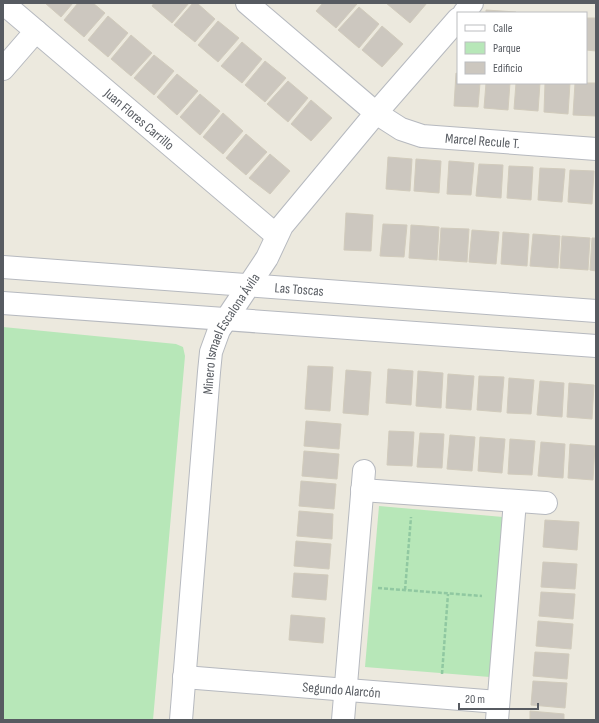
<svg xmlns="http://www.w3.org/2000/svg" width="599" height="723" viewBox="0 0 599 723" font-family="'Sofia Sans Condensed',sans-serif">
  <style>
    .green { fill: #b7e7b8 }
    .building { fill: #ccc7bf; stroke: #d1cbbc }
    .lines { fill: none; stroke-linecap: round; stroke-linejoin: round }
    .minor-casing { stroke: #b6b9bf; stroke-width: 24 }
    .path { stroke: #90c8a1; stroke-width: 2.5; stroke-dasharray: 4 2; stroke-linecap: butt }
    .minor { stroke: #fff; stroke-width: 22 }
    .labels { text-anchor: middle; stroke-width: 4; stroke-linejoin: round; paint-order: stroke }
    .street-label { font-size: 14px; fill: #575b61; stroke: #fff }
  </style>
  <rect width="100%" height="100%" fill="#ece9de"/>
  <path class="green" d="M3 327 176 344 183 347 185 356 153 720H3Z
    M379 506 503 517 490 677 365 667Z"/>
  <path class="building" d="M45 3H73L61 17Z
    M78 3H93L105 13 84 37 64 20Z
    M154 3H189L172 23 152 6Z
    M193 3H197L215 19 195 42 174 25Z
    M323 3H355L357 4 336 28 316 11Z
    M386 3H427L410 23Z
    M359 7 379 24 359 48 338 30Z
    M486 10 516 12V13H486Z
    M108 16 128 33 108 57 88 40Z
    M586 18H596V51L586 50Z
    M218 21 239 38 218 62 198 45Z
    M382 26 403 44 382 67 362 50Z
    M131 35 152 53 131 76 111 59Z
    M242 42 262 59 242 83 221 66Z
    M154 55 174 71 154 95 134 78Z
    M265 61 286 78 265 102 245 85Z
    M456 73 458 74V83H480L478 107 454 106Z
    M177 74 198 91 177 115 157 97Z
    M288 81 308 98 288 122 267 104Z
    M486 83H510L508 110 484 108Z
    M516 83H540L538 111 514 109Z
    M545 83H570L568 114 544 112Z
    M575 83H596V116L573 115Z
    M200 94 220 111 200 135 180 117Z
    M311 100 332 118 311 141 291 124Z
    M223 113 243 131 223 154 203 137Z
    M246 134 267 152 246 175 226 158Z
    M270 154 290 171 270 194 249 178Z
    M388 157 412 159 410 191 386 189Z
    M416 159 441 161 439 193 414 191Z
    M449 161 474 163 471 195 447 194Z
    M479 164 503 165 501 198 476 196Z
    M509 166 533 167 531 200 507 198Z
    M540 168 565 169 562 202 538 200Z
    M570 170 594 171 592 204 568 202Z
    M346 213 373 215 371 251 344 250Z
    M383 224 407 225 404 257 380 256Z
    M411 225 439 227 437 260 409 258Z
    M441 228 469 229 467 262 439 260Z
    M472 230 499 232 496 264 469 262Z
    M503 232 529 234 527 266 501 264Z
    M533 234 560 236 558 268 530 266Z
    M562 236 590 238 588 270 560 268Z
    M592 238H596V271L590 270Z
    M308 366 333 367 330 411 305 409Z
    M388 369 413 371 411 405 386 403Z
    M346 370 371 372 368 415 343 413Z
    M418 371 443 373 441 408 416 406Z
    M448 374 474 376 471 410 446 408Z
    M479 376 504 377 501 412 477 410Z
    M509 378 534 380 531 414 507 413Z
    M540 381 564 383 562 417 537 415Z
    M569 383 594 385 592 419 567 417Z
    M306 421 341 424 339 449 304 446Z
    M389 431 414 432 412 466 387 465Z
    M420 433 444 434 442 468 417 467Z
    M450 435 475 437 472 471 447 469Z
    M480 437 505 439 502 473 478 471Z
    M510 439 535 441 532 475 508 474Z
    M541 442 565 444 563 478 538 476Z
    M570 444 595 446 593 480 568 478Z
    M304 451 339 454 337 479 302 476Z
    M301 481 336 484 334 509 299 506Z
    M299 511 333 514 332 539 297 536Z
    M545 520 579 522 577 550 543 547Z
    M296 541 331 544 329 569 294 566Z
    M543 562 577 564 575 589 541 587Z
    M294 573 328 575 326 600 292 597Z
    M541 592 575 594 573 619 539 616Z
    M291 615 325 618 323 643 289 640Z
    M538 621 573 624 571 649 536 646Z
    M535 652 569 654 567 679 533 676Z
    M533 681 567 683 565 708 531 705Z
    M530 711 564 714V720H530Z"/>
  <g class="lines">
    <g class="minor-casing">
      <g id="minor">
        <path id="s1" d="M3 3 276 235"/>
        <path id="s2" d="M247 3 376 113 401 129 422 136 596 149"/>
        <path d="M464 13 472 3"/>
        <path d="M3 69 36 31"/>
        <path id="s3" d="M3 267 596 311"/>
        <path d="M3 303 596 346"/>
        <path d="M362 490 546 503"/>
        <path id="s4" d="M184 677 498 702"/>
        <path id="s5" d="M181 720 209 372 211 352 219 330 267 258 282 226 376 113 458 19"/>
        <path d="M343 720 364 471"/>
        <path d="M497 720 515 501"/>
      </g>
    </g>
    <path class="path" d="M378 588 482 596
      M405 590 411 517
      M442 674 448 594"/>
    <use href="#minor" class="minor"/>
  </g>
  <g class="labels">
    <g class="street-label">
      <text dy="5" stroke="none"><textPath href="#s1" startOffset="179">Juan Flores Carrillo</textPath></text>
      <text dy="5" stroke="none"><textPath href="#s2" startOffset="282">Marcel Recule T.</textPath></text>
      <text dy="5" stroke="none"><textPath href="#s3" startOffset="297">Las Toscas</textPath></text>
      <text dy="5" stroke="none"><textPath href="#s5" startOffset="393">Minero Ismael Escalona Ávila</textPath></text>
      <text dy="5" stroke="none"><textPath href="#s4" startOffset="158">Segundo Alarcón</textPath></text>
    </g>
  </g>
  <rect width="599" height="723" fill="none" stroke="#575b61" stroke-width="8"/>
  <rect x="457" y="12" width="130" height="72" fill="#ffffff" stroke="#bcbdc0"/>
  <rect x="465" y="25" width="20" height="6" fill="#ffffff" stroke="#bcbdc0"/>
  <text x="493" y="32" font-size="12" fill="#575b61">Calle</text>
  <rect x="465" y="42" width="20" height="12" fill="#b7e7b8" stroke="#bcbdc0"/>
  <text x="493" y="52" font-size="12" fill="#575b61">Parque</text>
  <rect x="465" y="62" width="20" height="12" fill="#ccc7bf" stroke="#bcbdc0"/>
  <text x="493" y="72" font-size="12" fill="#575b61">Edificio</text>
  <path d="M459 703v6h79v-6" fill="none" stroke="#575b61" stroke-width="2"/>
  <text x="465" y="703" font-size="12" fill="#575b61" stroke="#ffffff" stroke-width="3" paint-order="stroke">20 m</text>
</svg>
